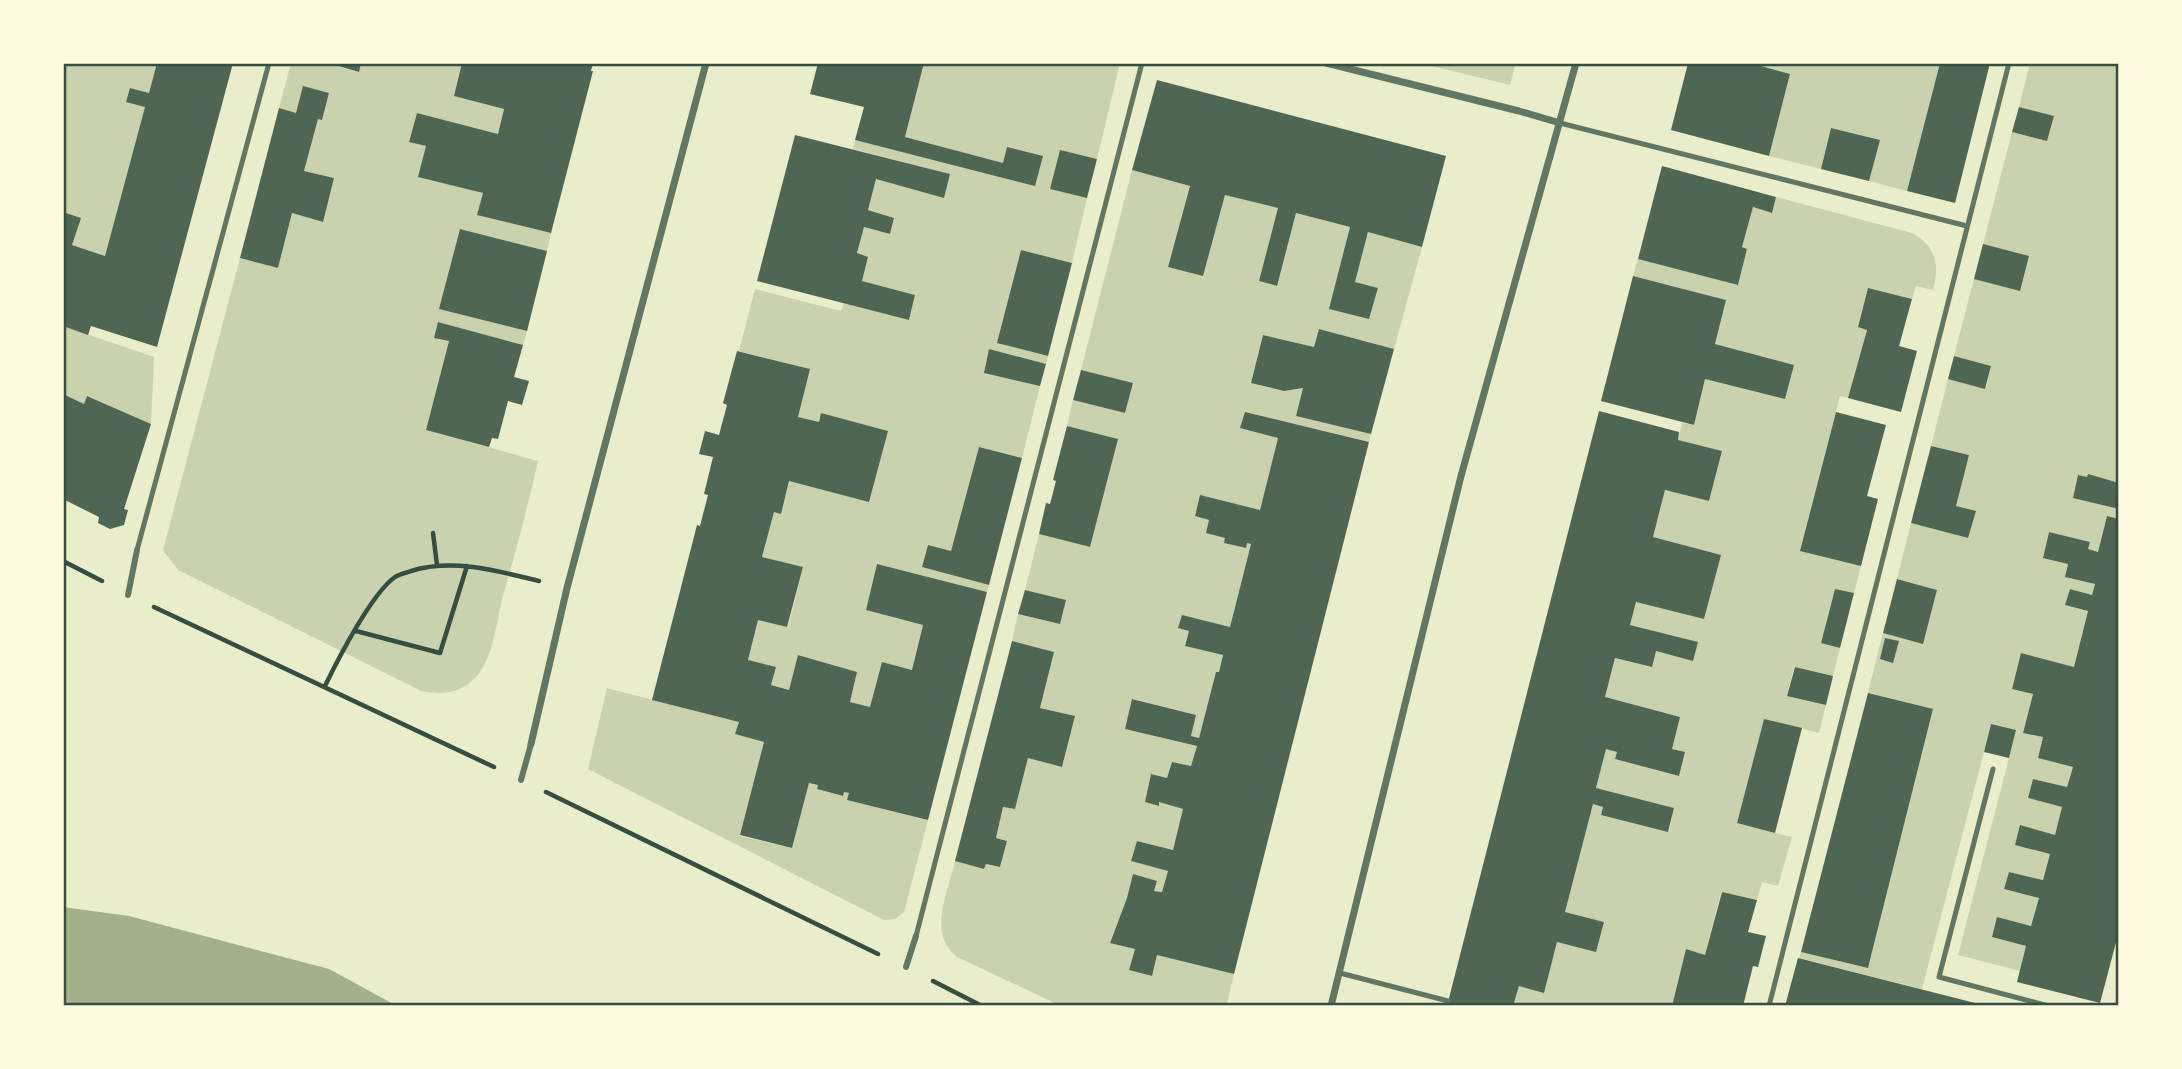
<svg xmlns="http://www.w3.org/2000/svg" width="2182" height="1069" viewBox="0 0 2182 1069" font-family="Commissioner,sans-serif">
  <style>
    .green { fill: #cad2ad }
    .water { fill: #a3b18a }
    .building { fill: #4f6655 }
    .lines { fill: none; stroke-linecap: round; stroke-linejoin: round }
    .path { stroke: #344e41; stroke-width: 4.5 }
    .service { stroke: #617663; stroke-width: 5 }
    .pedestrian { stroke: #617663; stroke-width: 6 }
    .minor { stroke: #617663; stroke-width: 7 }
    .neatline { fill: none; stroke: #344e41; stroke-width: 2.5 }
  </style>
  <rect width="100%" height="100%" fill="#e9edc9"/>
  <path class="green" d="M63 63H157L149 93 130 88 145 107 105 256 72 245 80 218 66 213 63 222Z
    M291 63H324L358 72 361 63H462L454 96 504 109 498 134 417 113 409 141 426 146 483 193 478 215 551 233 547 251 460 229 440 308 527 331 523 345 438 322 435 338 449 341 426 430 538 461C528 505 517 548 504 592 497 616 494 660 475 678 460 694 441 695 421 691L178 570 163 550 240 258 278 268 292 213 322 222 334 178 304 171 318 119H322L329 94 296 113 279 108Z
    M924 63H1120L1097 159 1060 151 1050 189 1087 198 1072 263 1021 250 998 343 1048 356 1046 364 989 350 984 373 1040 386 1022 458 979 447 951 551 928 545 922 567 989 585 987 592 877 564 866 610 923 625 912 670 882 662 870 707 850 702 857 672 799 655 789 690 771 685 775 667 748 660 758 620 788 627 803 568 762 557 774 512 781 513 789 481 869 501 887 431 821 413 819 422 798 417 809 369 739 351 755 289 841 311 844 303 909 320 915 295 862 281 868 257 857 253 864 227 890 234 894 218 868 210 876 179 943 197 950 174 853 149 855 140 1035 185 1042 156 1003 163 905 137Z
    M1419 63H1516L1510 85Z
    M1750 63H1940L1907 191 1869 181 1879 140 1831 128 1821 169 1769 156 1790 74Z
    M2030 63H2119V483L2088 475 2087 477 2079 475 2073 497 2119 509V519L2107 516 2098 552 2088 549 2090 542 2049 532 2043 557 2068 564 2065 577 2095 584 2092 595 2070 589 2065 605 2088 611 2074 667 2021 654 2012 688 2033 694 2023 732 2043 737 2038 758 2073 767 2067 787 2033 779 2028 798 2062 807 2055 835 2021 826 2050 854 2043 880 2009 872 2004 889 2039 898 2031 926 1997 918 1992 937 2026 946 2020 971 1958 955 2016 731 1991 725 1922 989 1799 958 1801 952 1868 968 1933 710 1868 693 1883 633 1923 643 1937 590 1897 579 1911 523 1968 538 1975 512 1956 506 1968 455 1931 446 1948 379 1986 388 1991 366 1954 356 2012 132 2047 141 2054 116 2019 107Z
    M1132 170 1190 186 1168 266 1203 276 1225 195 1278 208 1259 281 1276 286 1296 213 1350 227 1330 309 1369 319 1378 288 1355 282 1368 232 1422 247 1394 349 1319 329 1314 347 1263 335 1251 383 1284 391 1303 388 1297 416 1371 434 1369 442 1245 412 1241 428 1278 438 1260 510 1200 496 1195 516 1209 520 1225 538V543L1245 548 1247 543 1251 544 1230 627 1182 616 1179 628 1189 631 1185 646 1223 655 1219 672H1216L1199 738 1191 736 1195 715 1133 699 1125 729 1197 746 1191 766 1172 762 1167 778 1151 774 1145 802 1158 806 1159 802 1183 809 1173 850 1137 841 1131 861 1168 871 1162 892 1154 891 1157 881 1133 875 1127 898 1110 942 1135 949 1129 970 1151 976 1157 955 1234 974 1227 1004 1232 1006H1061L957 957C927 934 948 892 955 861L984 869 986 864 1000 867 1007 841 996 838 1003 807 1015 809 1028 758 1062 767 1075 716 1040 708 1054 652 1012 641 1018 614 1060 624 1065 600 1025 590 1039 534 1089 547 1117 439 1067 426 1073 400 1125 413 1133 384 1081 370Z
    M1776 197 1912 233C1936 246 1940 265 1933 290L1916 286 1912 299 1868 288 1858 326 1867 330 1848 398 1840 396 1800 550 1861 566 1854 593 1835 589 1821 643 1840 648 1833 676 1794 667 1787 695 1826 705 1819 733 1764 719 1737 823 1792 837 1778 886 1762 882 1757 900 1721 892 1705 955 1686 949 1672 1006H1513L1519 986 1544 992 1557 942 1596 951 1604 922 1565 912 1593 804 1603 807 1601 815 1669 832 1674 808 1596 788 1606 749 1617 752 1615 759 1679 776 1685 753 1672 749 1605 697 1615 658 1651 667 1656 651 1693 660 1697 642 1630 625 1636 602 1704 619 1720 556 1653 537 1665 490 1709 501 1722 452 1678 440 1682 423 1694 425 1705 379 1785 399 1794 365 1715 344 1726 300 1633 276 1638 259 1738 284 1747 249 1742 247 1753 207 1771 213Z
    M63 326 154 357 151 424 88 396 84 404 63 394Z
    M607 688 739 722 736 734 764 742 740 836 792 848 809 783 818 785 817 789 842 796 844 792 849 793 848 800 928 820 904 912 895 919 884 920 588 769Z"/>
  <path class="water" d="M63 907 129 916 329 969 397 1006H63Z"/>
  <path class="building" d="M157 63H233L157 347 91 326 88 335 63 326V222L66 213 81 218 72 245 105 256 145 107 126 102 130 88 149 93Z
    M328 63H361L359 72Z
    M462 63H593L591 71H593L551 233 477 215 483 193 418 177 426 146 409 142 417 113 498 134 504 109 454 96Z
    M818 63H924L905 137 1003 163 1007 147 1043 156 1035 186 855 140 864 107 810 94Z
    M1688 63H1750L1790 74 1769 156 1671 130Z
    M1940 63H1990L1955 203 1907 191Z
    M1157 80 1446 156 1422 247 1368 232 1355 282 1378 288 1369 319 1329 309 1350 227 1296 213 1277 286 1259 281 1278 208 1225 195 1203 276 1168 267 1190 186 1132 170Z
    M303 86 329 93 322 120 318 119 304 171 334 178 323 222 292 213 278 268 240 258 279 108 296 113Z
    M2019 107 2054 116 2047 141 2012 132Z
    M1831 128 1880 140 1869 181 1821 169Z
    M795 135 950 174 944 198 876 179 868 210 894 218 890 234 864 227 857 253 868 257 862 281 915 295 909 320 757 281Z
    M1060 150 1097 159 1087 198 1050 189Z
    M1662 166 1776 197 1772 213 1753 207 1742 247 1747 249 1738 285 1638 259Z
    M460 229 547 251 527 331 439 309Z
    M1983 244 2029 256 2020 291 1974 279Z
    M1021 250 1072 263 1048 356 997 343Z
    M1633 276 1726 300 1715 344 1794 365 1785 399 1705 379 1694 425 1601 401Z
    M1868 288 1912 299 1899 346 1917 351 1901 412 1848 398 1867 330 1858 327Z
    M438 322 523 345 514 377 529 381 522 405 508 401 498 439 492 438 489 447 426 430 449 341 434 338Z
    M1319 329 1394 349 1371 434 1296 416 1303 388 1284 391 1251 383 1263 335 1314 347Z
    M989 349 1046 364 1040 386 984 373Z
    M737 351 810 369 798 417 819 422 821 413 888 431 869 502 789 481 781 514 774 512 762 557 803 567 787 627 758 620 748 660 776 667 771 685 789 690 798 655 857 672 850 702 870 707 882 662 912 670 923 625 866 610 877 564 987 592 928 820 847 800 849 793 844 792 843 796 817 789 818 785 809 783 792 848 740 835 764 742 735 734 739 722 652 700 697 525 700 526 708 495 704 494 713 457 699 454 705 431 719 435 727 405 723 403Z
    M1954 356 1991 366 1985 389 1948 379Z
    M1081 370 1133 383 1125 413 1073 400Z
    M63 394 84 404 87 396 151 424 124 509 128 510 124 525 110 529 98 523 99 517 63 499Z
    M1599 411 1679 432 1678 440 1722 451 1709 501 1665 490 1653 537 1721 555 1704 619 1636 602 1630 625 1698 642 1693 661 1656 651 1652 667 1615 658 1605 697 1680 717 1672 749 1685 752 1679 776 1615 759 1617 752 1606 749 1596 788 1674 808 1668 832 1601 815 1603 807 1593 804 1565 912 1604 922 1596 952 1557 942 1544 993 1519 986 1513 1006H1447Z
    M1245 412 1369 442 1234 974 1157 955 1152 976 1129 970 1135 949 1110 943 1127 898 1133 874 1157 881 1154 891 1162 892 1168 871 1131 861 1137 841 1173 850 1183 809 1159 802V806L1145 802 1151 774 1167 778 1172 762 1191 766 1197 746 1125 729 1132 699 1196 715 1191 736 1199 738 1216 672H1219L1223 655 1185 646 1189 631 1178 628 1182 615 1230 627 1251 544 1247 543 1246 548 1224 543 1225 538 1206 533 1209 520 1195 516 1200 495 1260 510 1278 438 1240 428Z
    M1836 412 1886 425 1867 496 1878 499 1861 566 1800 551Z
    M1067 426 1118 439 1090 547 1039 534 1046 503 1050 504 1056 481 1053 480Z
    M1931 446 1969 455 1956 506 1976 511 1968 538 1911 523Z
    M979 447 1022 458 989 585 922 567 928 545 951 551Z
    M2088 474 2119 483V509L2073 498 2078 475 2087 477Z
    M2107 516 2119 519V931L2100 1003 2017 982 2026 946 1992 937 1997 917 2031 926 2039 898 2004 889 2009 872 2043 880 2050 854 2015 845 2020 825 2055 835 2062 807 2028 798 2033 779 2067 787 2073 767 2038 758 2043 737 2023 733 2033 694 2012 689 2021 653 2074 667 2088 611 2065 605 2070 589 2092 595 2095 584 2065 577 2068 564 2043 558 2049 532 2090 542 2088 549 2098 552Z
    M1897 579 1937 590 1923 644 1883 633Z
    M1835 589 1854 593 1840 648 1821 643Z
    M1025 590 1066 600 1060 624 1018 614Z
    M1885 638 1899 641 1893 663 1880 659Z
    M1012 641 1054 652 1040 708 1075 716 1062 767 1028 758 1015 809 1003 807 996 838 1007 841 1000 867 986 864 984 869 955 861Z
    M1795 667 1833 676 1826 705 1787 696Z
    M1868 693 1933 709 1868 968 1801 952Z
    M1764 719 1802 728 1775 833 1737 823Z
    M1991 724 2016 730 2009 758 1984 752Z
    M1722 892 1757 900 1748 932 1766 936 1758 967 1753 966 1743 1006H1672L1686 949 1705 955Z
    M1798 958 1983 1005V1006H1785Z"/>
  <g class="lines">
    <path class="path" d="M433 533 437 565
      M63 561 102 581
      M154 607 494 767
      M356 631 440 653 467 566
      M325 686C338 659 372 593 395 577 400 574 406 573 411 571 453 558 498 571 539 581
      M546 792 878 954
      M933 981 982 1006"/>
    <path class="service" d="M1560 123 1967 226
      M137 550 269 63
      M1993 769 1939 977 2049 1006
      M916 936 1142 63
      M1340 973 1448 1001
      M1769 1006 2009 63"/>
    <path class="pedestrian" d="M128 595 137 550
      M521 780 531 744
      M906 967 916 936"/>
    <path class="minor" d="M1326 63 1519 111 1560 123
      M531 744 567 588 706 63
      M1331 1006 1461 476 1576 63"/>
  </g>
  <rect width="2182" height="1069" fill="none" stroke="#fefae0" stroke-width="130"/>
  <rect x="65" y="65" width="2052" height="939" class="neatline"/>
</svg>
